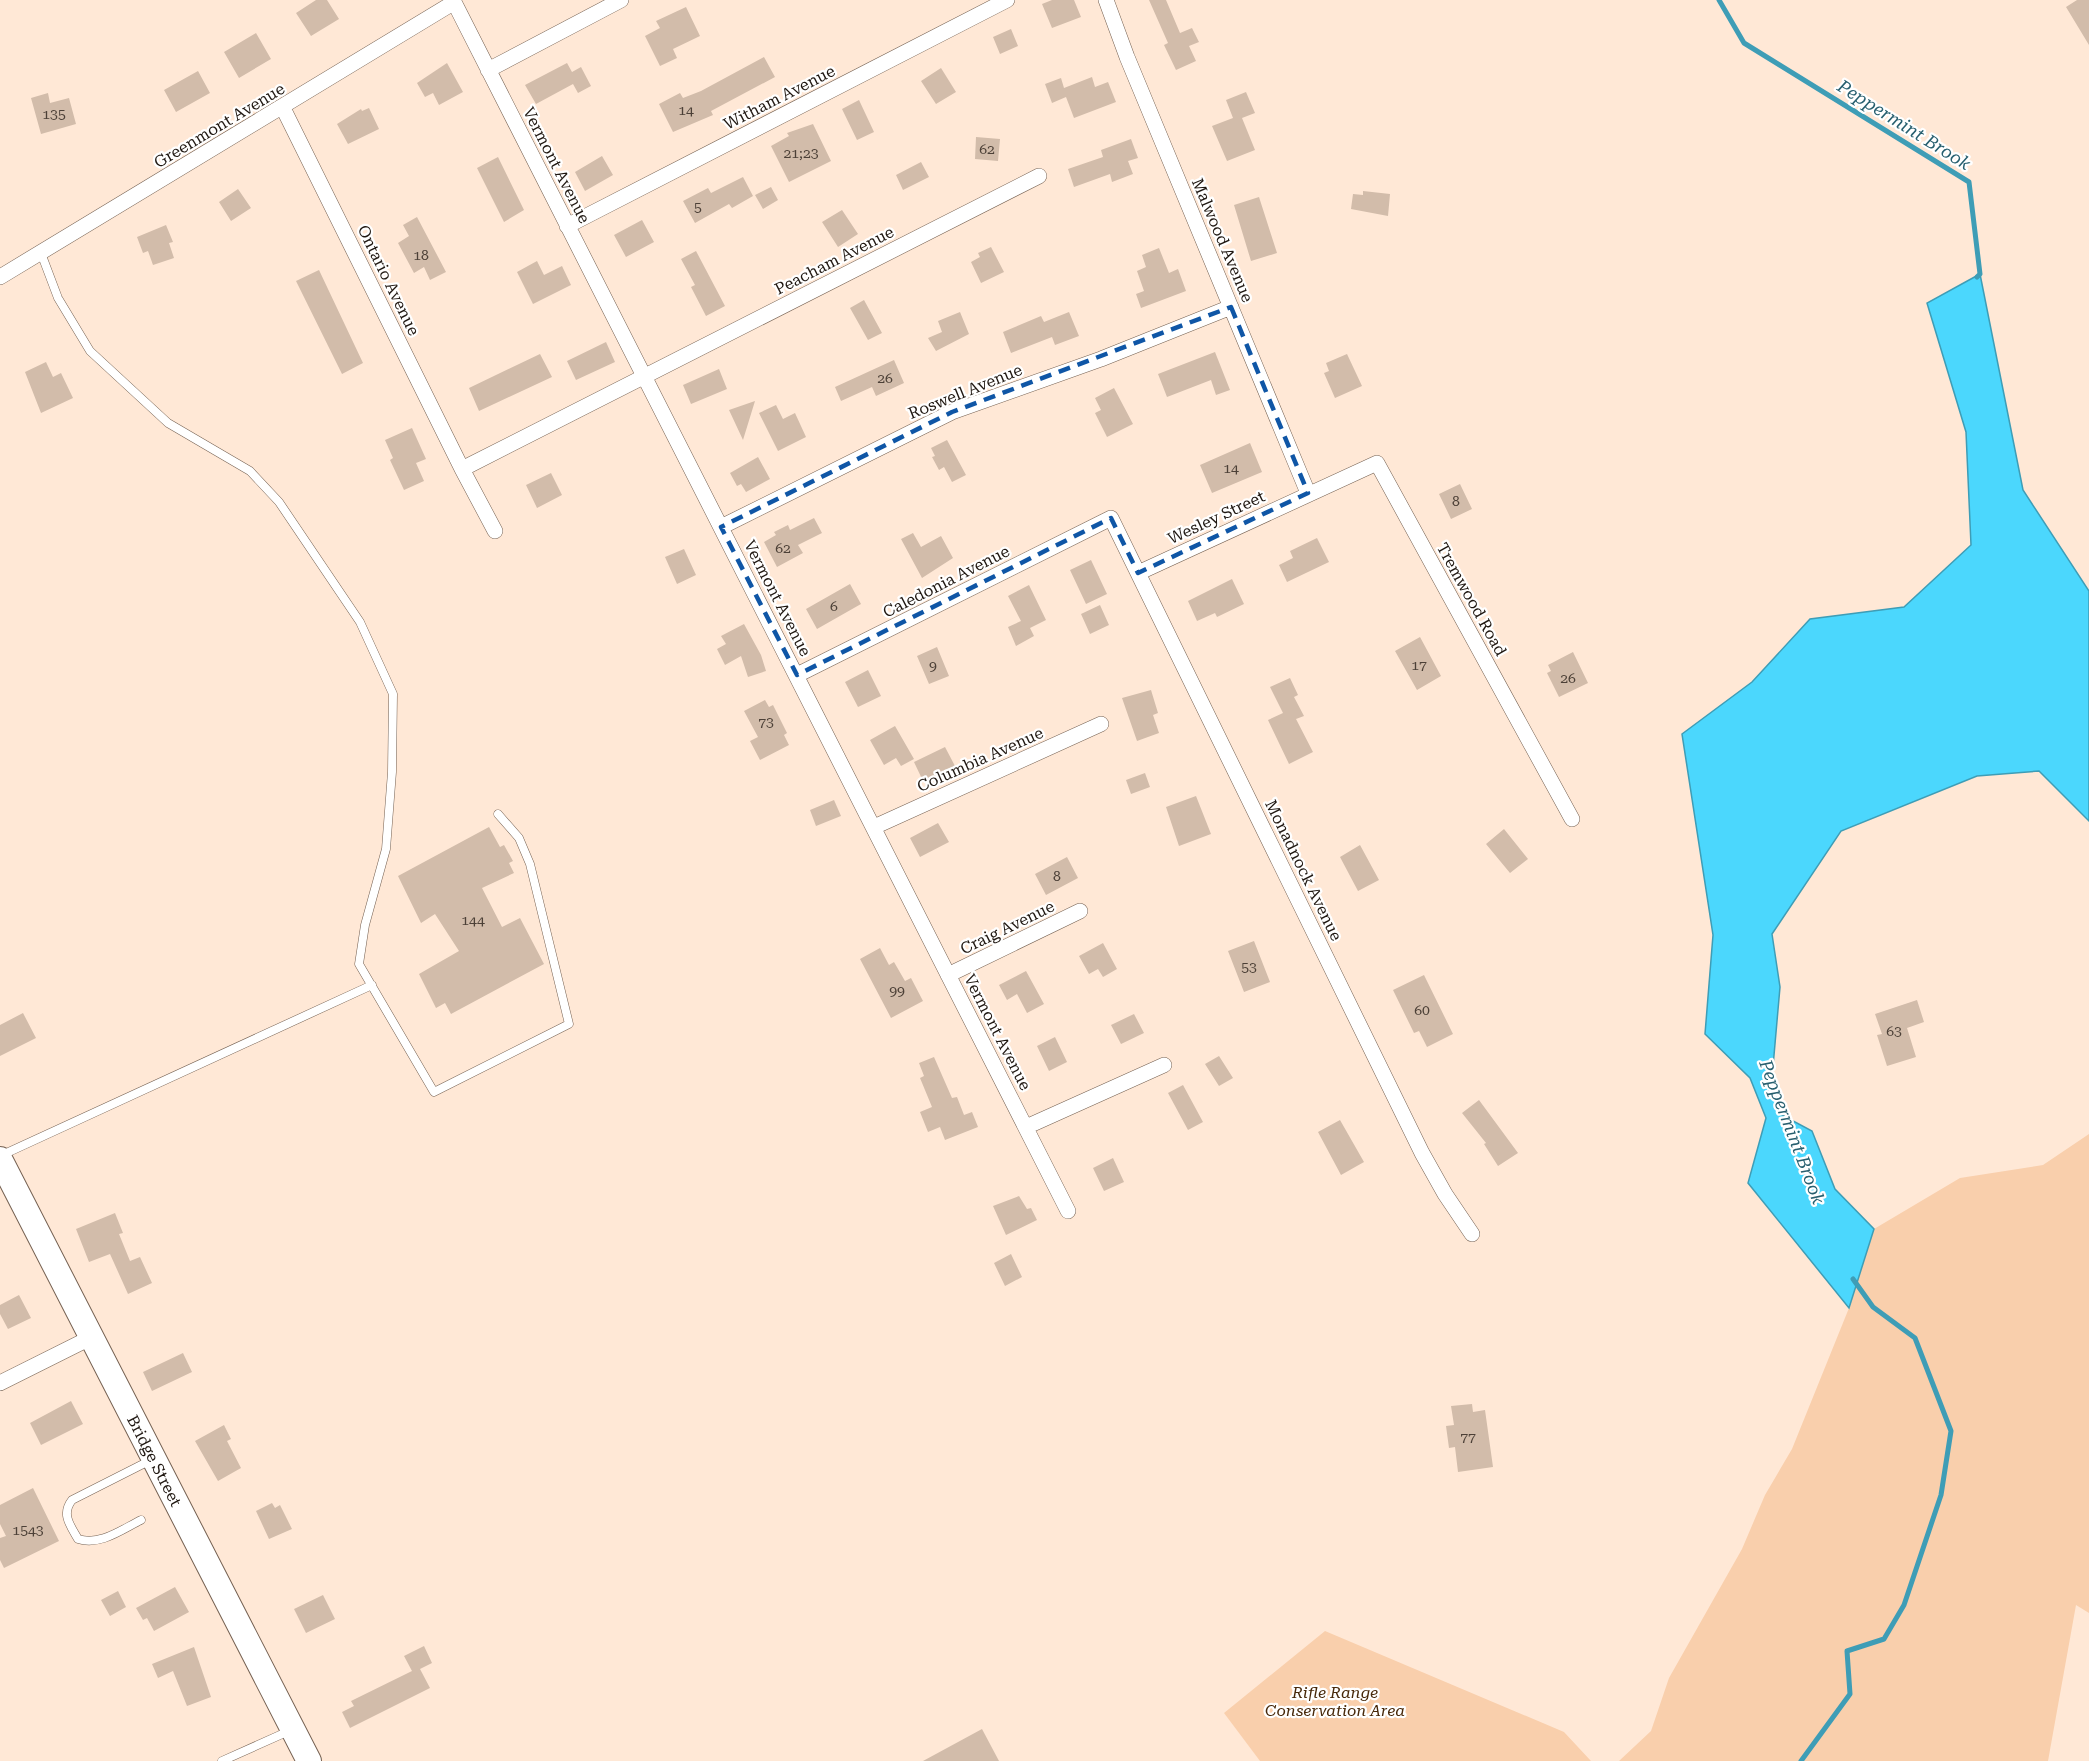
<svg xmlns="http://www.w3.org/2000/svg" width="2089" height="1761" viewBox="0 0 2089 1761" font-family="'Roboto Serif',serif">
  <style>
    .green { fill: #f9cfac }
    .water { fill: #4bd7fd; stroke: #3e9db6; stroke-width: 1.5 }
    .lines { fill: none; stroke-linecap: round; stroke-linejoin: round }
    .stream { stroke: #3e9db6; stroke-width: 5 }
    .building { fill: #d2bcaa }
    .service-casing { stroke: #756152; stroke-width: 9 }
    .minor-casing { stroke: #756152; stroke-width: 16 }
    .primary-casing { stroke: #756152; stroke-width: 26 }
    .service { stroke: #fff; stroke-width: 8 }
    .minor { stroke: #fff; stroke-width: 15 }
    .primary { stroke: #fff; stroke-width: 24 }
    .marked { fill: none; stroke: #0f56a6; stroke-width: 4.5; stroke-dasharray: 12 8; stroke-linejoin: round }
    .labels { text-anchor: middle; stroke-width: 4.5; stroke-linejoin: round; paint-order: stroke }
    .number-label { font-size: 14px; fill: #4c4037 }
    .street-label { font-size: 16px; fill: #1f1711; stroke: #fff }
    .park-label { font-size: 16px; font-style: italic; fill: #472809; stroke: #fff }
    .water-label { font-size: 18px; font-style: italic; fill: #275f6f; stroke: #fff }
  </style>
  <rect width="100%" height="100%" fill="#ffe8d6"/>
  <path class="green" d="M2089 1134V1613L2076 1605 2048 1761H1619L1651 1731 1669 1678 1742 1549 1765 1495 1792 1449 1849 1308 1874 1229 1960 1178 2043 1165Z
    M1325 1631 1564 1732 1591 1761H1260L1224 1713Z"/>
  <path class="water" d="M1980 274 2023 490 2089 591V821L2039 771 1977 776 1841 831 1772 934 1780 987 1772 1078 1780 1114 1812 1131 1835 1189 1874 1229 1849 1308 1748 1183 1766 1118 1750 1078 1705 1034 1713 935 1682 734 1752 682 1810 619 1904 607 1971 545 1966 432 1927 303Z"/>
  <g class="lines">
    <path class="stream" d="M1719 0 1744 43 1969 182 1980 274 1977 277
      M1801 1761 1850 1694 1847 1651 1884 1639 1904 1605 1941 1495 1951 1431 1915 1338 1873 1307 1853 1279"/>
  </g>
  <path class="building" d="M316 0H327L339 19 311 36 296 13Z
    M1052 0H1074L1081 17 1052 28 1042 4Z
    M1149 0H1166L1180 33 1192 28 1199 42 1189 46 1196 61 1176 70 1164 45 1168 43Z
    M2077 0H2089V45L2066 7Z
    M686 7 700 36 673 49 677 58 660 66 645 36 660 28 656 21Z
    M1011 29 1018 46 1000 54 993 37Z
    M256 33 271 59 239 78 224 52Z
    M764 57 775 77 711 111 713 115 673 132 659 104 680 93 683 98 701 91Z
    M447 63 463 92 439 105 433 93 425 97 417 83Z
    M567 63 572 72 581 67 591 86 578 93 573 84 536 104 525 85Z
    M941 68 956 92 936 104 921 81Z
    M198 71 210 93 176 112 164 90Z
    M1092 77 1095 87 1108 82 1116 102 1074 118 1066 97 1052 103 1045 84 1061 78 1064 88Z
    M1246 92 1255 113 1242 118 1255 150 1227 161 1212 126 1233 118 1226 100Z
    M48 93 50 103 69 98 76 124 41 134 31 98Z
    M859 100 874 132 857 140 842 109Z
    M369 108 379 129 348 144 337 124 361 109 362 111Z
    M813 124 831 161 789 182 771 146 789 136 787 133Z
    M976 137 1000 139 998 161 975 159Z
    M1131 139 1138 158 1128 161 1133 174 1112 182 1110 174 1074 187 1068 169 1103 157 1101 150Z
    M602 156 613 175 585 191 575 172Z
    M498 157 524 210 504 222 477 168Z
    M921 162 929 177 903 190 896 175Z
    M743 177 753 196 732 208 729 204 695 223 683 201 708 188 711 193Z
    M771 187 778 200 763 209 755 195Z
    M238 189 251 208 231 221 219 202Z
    M1363 191 1390 194 1388 216 1351 209 1353 194 1363 195Z
    M1259 197 1277 253 1251 261 1234 205Z
    M842 210 858 234 838 247 822 222Z
    M417 217 446 272 430 280 424 267 414 273 398 243 409 236 403 225Z
    M642 220 654 242 626 257 614 235Z
    M166 225 173 242 169 243 174 258 153 265 148 251 143 253 137 237Z
    M991 247 1004 272 981 283 971 262 980 257 978 253Z
    M1159 248 1169 273 1178 269 1186 291 1141 308 1136 294 1144 291 1137 271 1146 267 1142 255Z
    M696 251 725 306 706 316 691 287 695 285 681 259Z
    M537 261 544 275 562 266 571 285 533 304 517 272Z
    M319 270 363 363 342 374 296 281Z
    M864 300 882 333 868 340 850 308Z
    M960 312 969 334 936 351 928 338 942 332 938 321Z
    M1069 312 1079 336 1055 345 1052 337 1011 353 1003 332 1041 316 1044 322Z
    M606 342 615 362 576 380 567 361Z
    M1215 352 1230 390 1216 395 1211 380 1167 397 1158 374Z
    M540 354 552 377 479 411 469 388Z
    M1347 354 1362 386 1335 398 1324 373 1329 371 1326 363Z
    M894 360 904 383 876 396 872 387 841 401 835 387Z
    M46 362 53 377 61 373 73 398 41 413 25 372Z
    M719 369 727 389 691 404 683 385Z
    M1114 388 1133 424 1107 437 1095 413 1101 410 1095 398Z
    M755 401 743 440 729 410Z
    M776 405 783 419 795 413 806 437 778 451 759 413Z
    M412 428 426 459 416 463 424 481 404 490 390 460 393 458 385 440Z
    M947 440 966 475 952 482 944 467 939 470 932 457 935 456 931 448Z
    M1250 443 1262 472 1212 493 1200 465Z
    M758 457 770 479 746 492 741 484 737 486 730 473Z
    M551 473 562 495 537 508 526 485Z
    M1460 484 1472 509 1451 519 1439 494Z
    M814 518 822 533 798 545 803 553 777 567 764 542 776 535 774 532 788 525 790 530Z
    M913 533 921 547 941 536 953 558 922 578 901 539Z
    M1317 538 1329 562 1287 582 1279 565 1293 558 1290 551Z
    M684 549 696 575 677 584 665 557Z
    M1091 560 1107 594 1086 604 1070 570Z
    M1232 579 1244 604 1217 617 1215 613 1197 621 1188 601Z
    M850 584 861 604 817 629 806 609Z
    M1029 585 1046 620 1030 628 1034 636 1016 646 1008 627 1021 621 1008 596Z
    M1100 605 1109 625 1090 634 1081 614Z
    M744 624 761 655 766 671 748 677 741 656 725 665 717 649 726 644 721 636Z
    M1420 637 1441 676 1417 690 1395 651Z
    M937 647 949 676 929 684 917 656Z
    M1573 652 1588 683 1559 697 1547 673 1551 671 1548 665Z
    M868 670 881 696 858 707 845 682Z
    M1290 678 1298 695 1294 697 1304 716 1296 719 1313 752 1289 764 1268 720 1283 713 1270 687Z
    M1151 690 1158 713 1153 715 1159 733 1137 741 1122 698Z
    M765 700 769 707 773 705 787 733 784 735 789 745 760 760 750 741 758 737 744 711Z
    M895 726 914 759 901 766 896 758 884 765 870 740Z
    M945 747 955 766 923 781 914 762Z
    M1145 773 1150 787 1131 794 1126 780Z
    M1196 796 1211 834 1179 846 1166 807Z
    M834 800 841 816 816 826 810 810Z
    M938 823 949 842 920 857 910 838Z
    M489 827 500 847 504 845 513 861 509 863 514 873 482 888 502 927 520 918 544 964 451 1014 445 1003 436 1008 419 974 459 951 435 914 421 923 398 876Z
    M1504 829 1528 859 1510 873 1486 844Z
    M1360 845 1379 880 1358 891 1340 857Z
    M1067 857 1078 878 1046 895 1035 874Z
    M1254 941 1270 982 1244 992 1228 951Z
    M1103 943 1117 969 1103 977 1098 969 1089 974 1079 956Z
    M880 948 889 965 894 962 905 981 911 978 923 1001 891 1018 860 959Z
    M1026 971 1044 1004 1027 1013 1017 994 1007 1000 999 985Z
    M1424 975 1453 1034 1427 1047 1419 1031 1414 1033 1393 990Z
    M1917 1000 1924 1022 1907 1028 1916 1057 1887 1066 1877 1035 1882 1034 1875 1014Z
    M23 1013 36 1038 0 1056V1025Z
    M1134 1014 1144 1033 1121 1044 1111 1025Z
    M1055 1037 1067 1062 1049 1071 1037 1046Z
    M1219 1056 1233 1078 1219 1086 1205 1064Z
    M934 1057 952 1098 957 1097 964 1115 972 1112 978 1127 945 1140 940 1127 928 1132 920 1112 932 1107 920 1078 924 1076 919 1063Z
    M1183 1085 1203 1122 1188 1130 1168 1093Z
    M1479 1100 1518 1153 1498 1166 1484 1144 1486 1143 1462 1113Z
    M1340 1120 1364 1162 1341 1175 1318 1132Z
    M1113 1158 1124 1182 1104 1191 1093 1168Z
    M1019 1196 1027 1209 1031 1208 1037 1220 1006 1235 993 1206Z
    M115 1213 123 1233 119 1234 130 1261 140 1257 152 1283 128 1294 110 1254 89 1262 76 1229Z
    M1011 1254 1022 1277 1005 1286 994 1263Z
    M19 1295 31 1318 8 1329 0 1314V1305Z
    M183 1353 192 1372 152 1391 143 1372Z
    M71 1401 83 1424 41 1445 30 1423Z
    M1472 1404 1473 1412 1485 1410 1493 1467 1458 1472 1455 1447 1449 1448 1446 1426 1454 1425 1451 1406Z
    M224 1425 231 1439 227 1441 241 1468 218 1481 195 1441Z
    M33 1488 59 1541 4 1568 0 1560V1538L6 1536 0 1524V1505Z
    M272 1503 275 1508 280 1505 292 1529 269 1539 256 1511Z
    M175 1587 189 1612 154 1631 147 1618 143 1620 136 1608Z
    M118 1591 126 1607 110 1616 101 1600Z
    M323 1595 335 1619 306 1633 294 1609Z
    M424 1646 432 1663 420 1669 430 1688 350 1728 342 1712 354 1706 351 1701 412 1671 404 1656Z
    M194 1647 211 1697 187 1706 173 1671 158 1678 152 1664Z
    M982 1729 999 1761H923Z"/>
  <g class="lines">
    <g class="service-casing">
      <path id="service" d="M41 253 58 298 90 351 168 423 250 471 279 502 360 622 393 694 392 772 386 849 365 925 359 964 434 1092 569 1024 530 864 519 838 498 814
        M0 1156 372 985
        M141 1520C121 1530 100 1546 78 1539 70 1525 61 1514 72 1500L151 1460
        M222 1761 289 1731"/>
    </g>
    <g class="minor-casing">
      <path id="minor" d="M453 0 1068 1211
        M1106 0 1127 57 1308 493
        M488 70 621 0
        M283 108 462 469 1039 176
        M567 226 1007 0
        M0 277 453 3
        M462 469 495 531
        M721 527 952 412 1101 359 1231 307
        M1138 573 1377 463 1572 819
        M797 675 1111 518 1422 1153 1445 1194 1472 1234
        M874 827 1101 724
        M948 975 1080 911
        M1026 1127 1164 1065
        M0 1383 92 1337"/>
    </g>
    <g class="primary-casing">
      <g id="primary">
        <path id="s1" d="M0 1159 309 1761"/>
      </g>
    </g>
    <use href="#service" class="service"/>
    <use href="#minor" class="minor"/>
    <use href="#primary" class="primary"/>
  </g>
  <path class="marked" d="M1231 307 1308 493 1138 573 1111 518 797 675 721 527 952 412Z"/>
  <g class="labels">
    <g class="number-label">
      <text x="686" y="115">14</text>
      <text x="54" y="119">135</text>
      <text x="987" y="154">62</text>
      <text x="801" y="158">21;23</text>
      <text x="698" y="212">5</text>
      <text x="421" y="260">18</text>
      <text x="885" y="383">26</text>
      <text x="1231" y="473">14</text>
      <text x="1456" y="506">8</text>
      <text x="783" y="553">62</text>
      <text x="834" y="611">6</text>
      <text x="1419" y="670">17</text>
      <text x="933" y="671">9</text>
      <text x="1568" y="683">26</text>
      <text x="766" y="727">73</text>
      <text x="1057" y="881">8</text>
      <text x="473" y="925">144</text>
      <text x="1249" y="972">53</text>
      <text x="897" y="996">99</text>
      <text x="1422" y="1015">60</text>
      <text x="1894" y="1036">63</text>
      <text x="1468" y="1442">77</text>
      <text x="28" y="1535">1543</text>
    </g>
    <g class="street-label">
      <text transform="translate(779 97) rotate(-27)" y="6">Witham Avenue</text>
      <text transform="translate(219 125) rotate(-31)" y="6">Greenmont Avenue</text>
      <text transform="translate(557 165) rotate(63)" y="6">Vermont Avenue</text>
      <text transform="translate(1223 240) rotate(67)" y="6">Malwood Avenue</text>
      <text transform="translate(834 260) rotate(-27)" y="6">Peacham Avenue</text>
      <text transform="translate(389 280) rotate(64)" y="6">Ontario Avenue</text>
      <text transform="translate(965 391) rotate(-22)" y="6">Roswell Avenue</text>
      <text transform="translate(1216 517) rotate(-25)" y="6">Wesley Street</text>
      <text transform="translate(946 581) rotate(-27)" y="6">Caledonia Avenue</text>
      <text transform="translate(778 598) rotate(63)" y="6">Vermont Avenue</text>
      <text transform="translate(1472 599) rotate(61)" y="6">Tremwood Road</text>
      <text transform="translate(980 759) rotate(-24)" y="6">Columbia Avenue</text>
      <text transform="translate(1304 870) rotate(64)" y="6">Monadnock Avenue</text>
      <text transform="translate(1007 927) rotate(-26)" y="6">Craig Avenue</text>
      <text transform="translate(998 1032) rotate(63)" y="6">Vermont Avenue</text>
      <text dy="6" stroke="none"><textPath href="#s1" startOffset="339">Bridge Street</textPath></text>
    </g>
    <g class="park-label">
      <text x="1335" y="1698">Rifle Range<tspan x="1335" dy="18">Conservation Area</tspan></text>
    </g>
    <g class="water-label">
      <text transform="translate(1904 125) rotate(32)" y="6">Peppermint Brook</text>
      <text transform="translate(1792 1132) rotate(69)" y="6">Peppermint Brook</text>
    </g>
  </g>
</svg>
